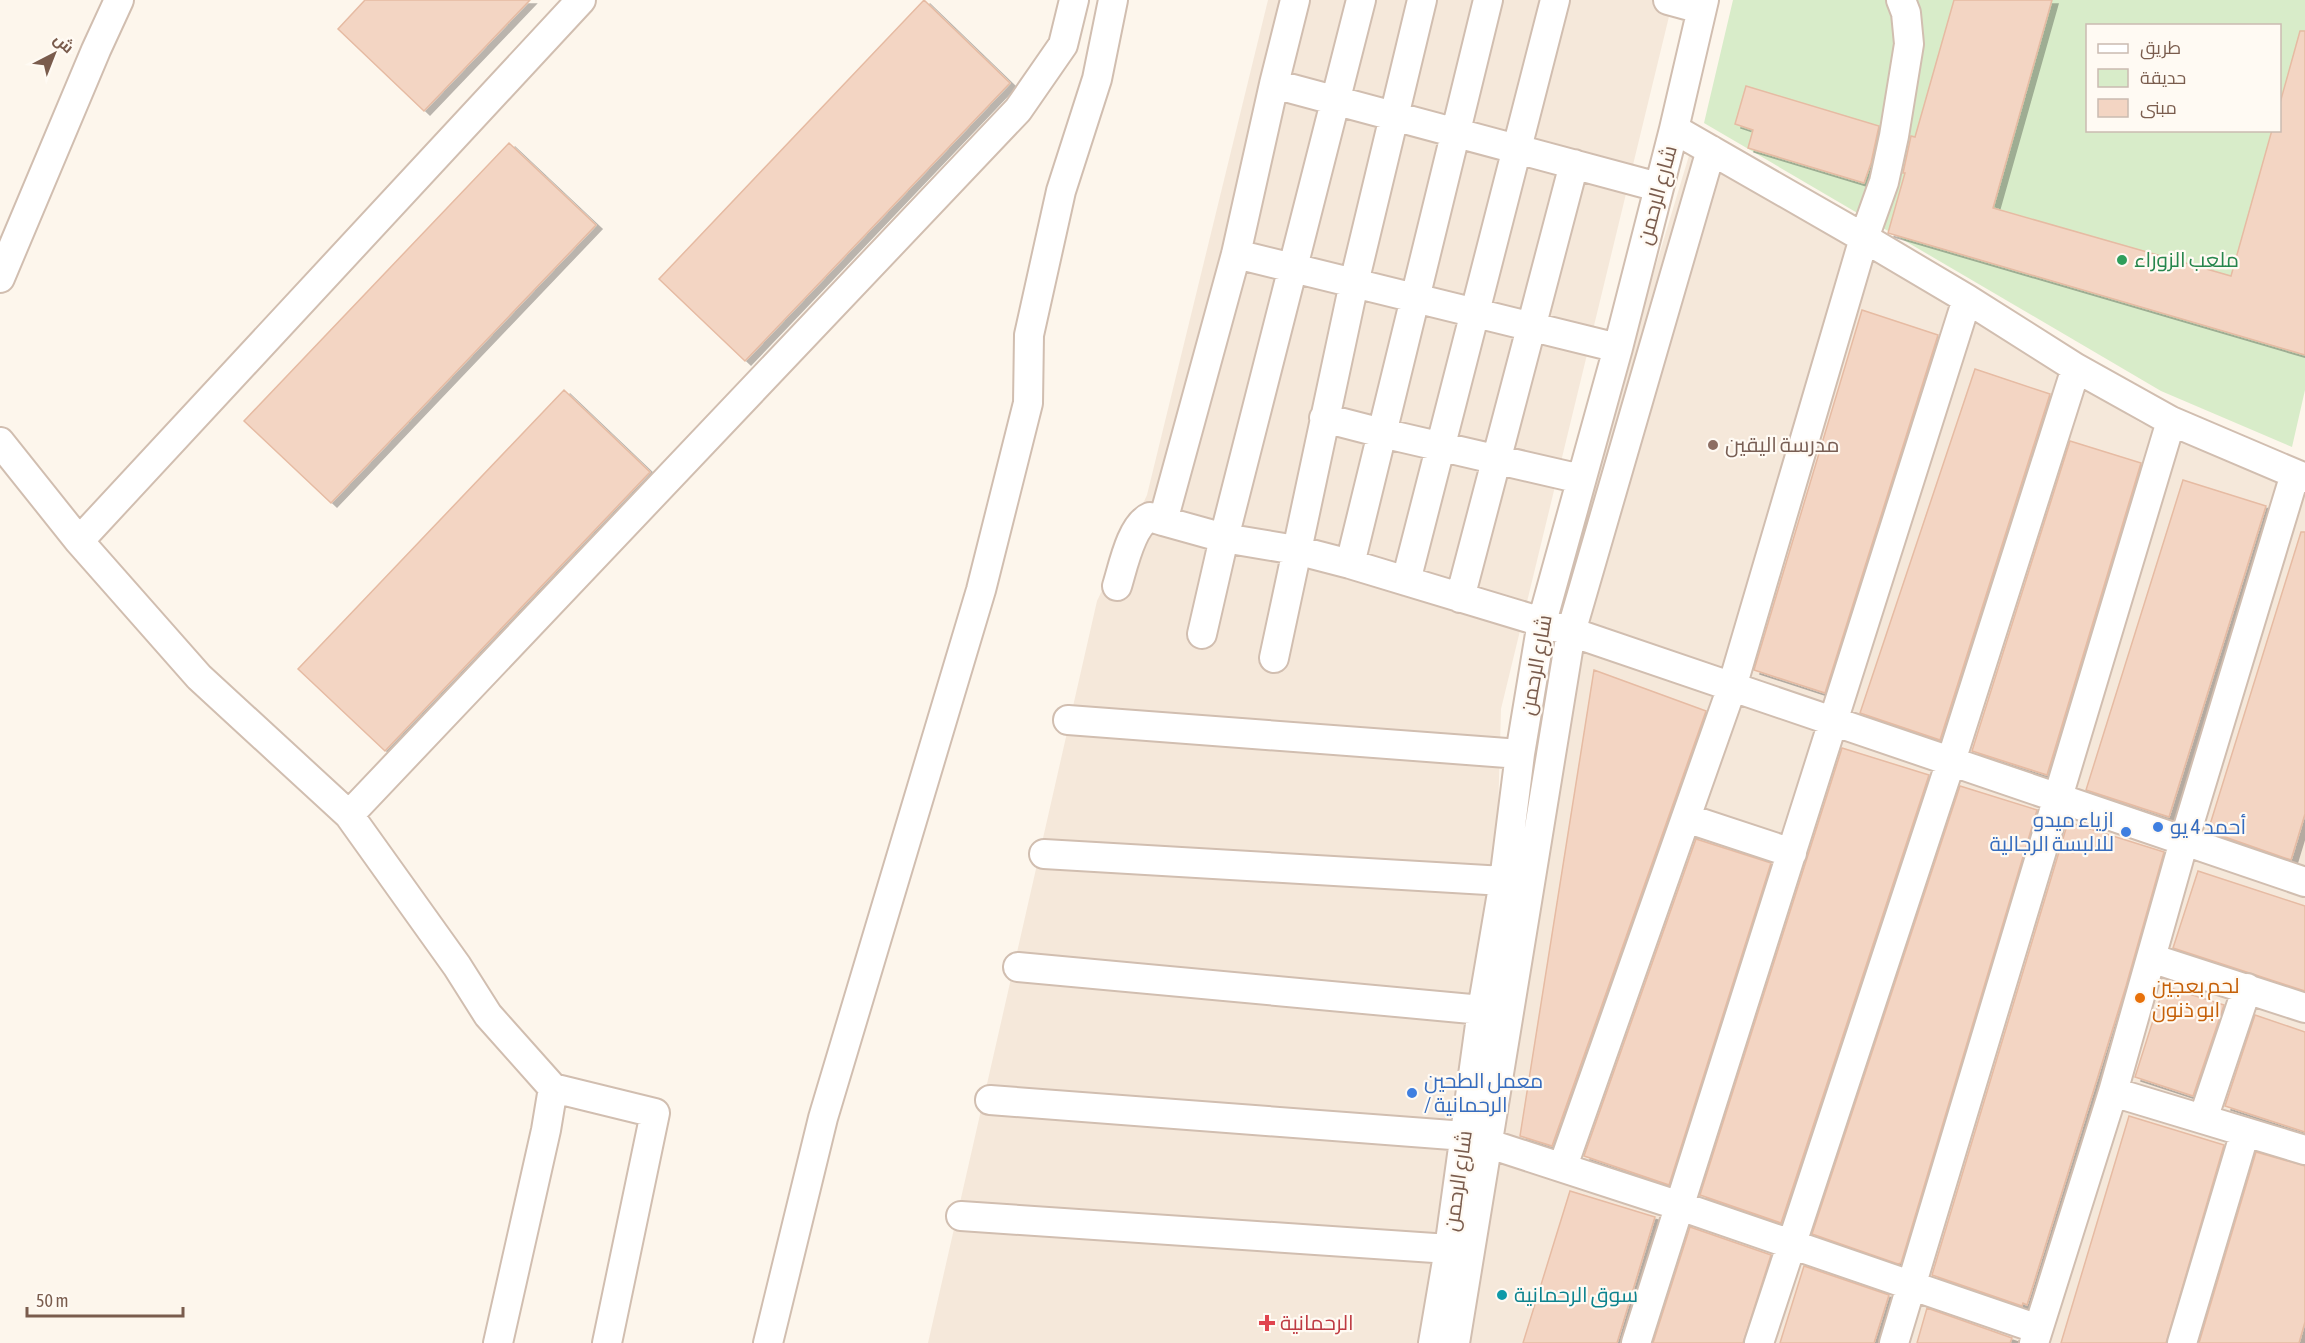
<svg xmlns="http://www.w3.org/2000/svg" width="2305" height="1343" viewBox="0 0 2305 1343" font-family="'Asap Condensed',Cairo,sans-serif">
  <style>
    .residential { fill: #f5e8da }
    .green { fill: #d8ecc9; fill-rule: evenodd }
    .building { fill: #f3d5c3; stroke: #e6bba3; stroke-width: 1.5; filter: url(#shadow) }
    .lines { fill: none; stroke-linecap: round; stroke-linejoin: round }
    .minor-casing { stroke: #d1beb0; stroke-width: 32 }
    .minor { stroke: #fff; stroke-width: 28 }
    .leisure-dot { fill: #2e9e5b; stroke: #fffaf3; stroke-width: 2 }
    .education-dot { fill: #8d6e63; stroke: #fffaf3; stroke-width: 2 }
    .shop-dot { fill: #3f7fe0; stroke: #fffaf3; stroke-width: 2 }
    .food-dot { fill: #e8710a; stroke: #fffaf3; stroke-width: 2 }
    .culture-dot { fill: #0f9aa8; stroke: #fffaf3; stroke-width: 2 }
    .health-dot { fill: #e0444e; stroke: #fffaf3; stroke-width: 2 }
    .labels { text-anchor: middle; stroke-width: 4.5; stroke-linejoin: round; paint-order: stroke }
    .street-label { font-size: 21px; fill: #7a5c4d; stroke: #fffaf3 }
    .leisure-label { font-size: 21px; fill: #27864d; stroke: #fffaf3; text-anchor: start }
    .education-label { font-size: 21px; fill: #785e54; stroke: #fffaf3; text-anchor: start }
    .shop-label { font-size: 21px; fill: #366cbe; stroke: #fffaf3; text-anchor: start }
    .food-label { font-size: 21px; fill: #c56008; stroke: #fffaf3; text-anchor: start }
    .culture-label { font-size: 21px; fill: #0d838f; stroke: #fffaf3; text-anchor: start }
    .health-label { font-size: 21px; fill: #be3a42; stroke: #fffaf3; text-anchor: start }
  </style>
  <defs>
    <filter id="shadow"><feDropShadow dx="6" dy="4" stdDeviation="0" flood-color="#0004"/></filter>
  </defs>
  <rect width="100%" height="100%" fill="#fdf6ec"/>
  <path class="residential" d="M1268 0H1673L1501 709 1496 886 1425 1343H928L1097 601 1147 495Z
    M1691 149 2141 423 2305 488V1343H1444L1545 633Z"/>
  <path class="green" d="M1733 0H2305V390L2292 447 2161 391 1704 123ZM2088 26H2280V130H2088Z"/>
  <path class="building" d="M365 0H530L424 111 338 29Z
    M924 0 1010 83 745 361 659 279Z
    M1954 0H2052L1993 208 2231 276 2272 130H2280V103L2300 31H2305V355L1888 233 1905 173H1903L1911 136 1915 137Z
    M1746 86 1879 126 1871 163 1864 183 1748 148 1753 130 1735 124Z
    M509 143 596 225 331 503 244 421Z
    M1862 310 1938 335 1825 693 1754 670Z
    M1975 369 2050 394 1940 740 1860 713Z
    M564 390 650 472 385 751 298 669Z
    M2070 441 2141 463 2047 775 1972 751Z
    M2183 480 2266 506 2169 817 2086 790Z
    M2301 532H2305V814L2291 860 2208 831Z
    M1594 670 1706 711 1552 1146 1520 1136Z
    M1842 748 1929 775 1781 1223 1700 1195Z
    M1960 786 2037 810 1901 1263 1898 1264 1812 1234Z
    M2068 822 2164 852 2126 986 2027 1305 2023 1303 2022 1306 1932 1275Z
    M1696 839 1771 863 1669 1185 1584 1156Z
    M2198 871 2305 906V991L2173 948Z
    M2164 986 2224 1005 2193 1096 2135 1077Z
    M2255 1015 2305 1032V1132L2225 1106Z
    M2129 1116 2224 1145 2166 1343H2061Z
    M2256 1152 2305 1166V1322L2299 1343H2199Z
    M1570 1191 1655 1217 1617 1343H1523Z
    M1690 1227 1771 1255 1743 1343H1653Z
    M1804 1266 1889 1295 1874 1343H1780Z
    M1927 1308 2012 1338 2010 1343H1917Z"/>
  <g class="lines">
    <g class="minor-casing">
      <path id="minor" d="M1295 0 1274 84 1236 254 1163 521 1224 538 1296 550 1350 564 1542 622 2305 882
        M1668 0 1701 9
        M1274 84 1658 187
        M1674 129 1864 238 1967 299 2076 368 2171 421 2305 478
        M1236 254 1618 348
        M0 278 96 50 119 0
        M1324 418 1382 433 1581 479
        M0 442 79 541 199 677 349 815 457 966 488 1015 553 1088 546 1130 498 1343
        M79 541 581 0
        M1350 564 1488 0
        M1406 581 1555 0
        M1117 586C1123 567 1131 525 1150 517L1163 521
        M1460 598 1574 164
        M1202 634 1224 538 1361 0
        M1274 658 1354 283 1422 0
        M1068 720 1520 754
        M349 815 1018 110 1063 45 1074 0
        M1686 818 1792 853
        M1044 854 1504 881
        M2151 958 2305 1008
        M1018 967 1482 1010
        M553 1088 655 1113 607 1343
        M2113 1092 2305 1150
        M990 1100 1465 1136 1680 1206 2038 1329
        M2203 1119 2247 988
        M1563 1166 1732 687 1864 238 1884 182 1894 136 1909 44 1906 13 1901 0
        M961 1216 1449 1249
        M768 1343 823 1118 981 590 1028 403 1029 335 1061 191 1097 79 1113 0
        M1433 1343 1449 1249 1482 1010 1504 881 1520 754 1542 622 1618 348 1674 129 1704 0
        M1455 1343 1571 632 1711 150
        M1636 1343 1967 299
        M1759 1343 1951 761 2076 368
        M1894 1343 2171 421
        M2034 1343 2113 1092 2184 841 2295 474
        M2182 1343 2245 1132"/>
    </g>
    <use href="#minor" class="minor"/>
  </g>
  <circle class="leisure-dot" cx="2122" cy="260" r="6"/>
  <circle class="education-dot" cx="1713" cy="445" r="6"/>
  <g class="shop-dot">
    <circle cx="2158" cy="827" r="6"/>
    <circle cx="2126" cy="832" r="6"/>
    <circle cx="1412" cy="1093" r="6"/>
  </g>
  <circle class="food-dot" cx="2140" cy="998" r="6"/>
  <circle class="culture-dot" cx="1502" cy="1295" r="6"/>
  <path class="health-dot" d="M1264 1314h6v6h6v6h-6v6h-6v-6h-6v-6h6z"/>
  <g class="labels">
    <g class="street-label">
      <text transform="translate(1657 195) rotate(-75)" y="7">شارع الرحمن</text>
      <text transform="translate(1536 665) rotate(-80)" y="7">شارع الرحمن</text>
      <text transform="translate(1458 1181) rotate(-82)" y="7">شارع الرحمن</text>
    </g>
    <g class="leisure-label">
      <text x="2134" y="267">ملعب الزوراء</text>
    </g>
    <g class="education-label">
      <text x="1725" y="452">مدرسة اليقين</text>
    </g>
    <g class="shop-label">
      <text x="2114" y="827" text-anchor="end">ازياء ميدو<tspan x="2114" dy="24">للالبسة الرجالية</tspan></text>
      <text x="2170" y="834">أحمد 4 يو</text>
      <text x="1424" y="1088">معمل الطحين<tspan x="1424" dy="24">/ الرحمانية</tspan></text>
    </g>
    <g class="food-label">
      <text x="2152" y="993">لحم بعجين<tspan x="2152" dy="24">ابو ذنون</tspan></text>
    </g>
    <g class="culture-label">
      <text x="1514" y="1302">سوق الرحمانية</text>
    </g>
    <g class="health-label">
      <text x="1280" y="1330">الرحمانية</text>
    </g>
  </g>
  <rect x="2086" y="24" width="195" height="108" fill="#fffaf3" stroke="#cabbb1" stroke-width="1.5"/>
  <rect x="2098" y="44" width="30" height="9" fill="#ffffff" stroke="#cabbb1" stroke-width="1.5"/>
  <text x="2140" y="54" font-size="18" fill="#7a5c4d">طريق</text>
  <rect x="2098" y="69" width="30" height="18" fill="#d8ecc9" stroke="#cabbb1" stroke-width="1.5"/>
  <text x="2140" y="84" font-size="18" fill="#7a5c4d">حديقة</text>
  <rect x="2098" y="99" width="30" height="18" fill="#f3d5c3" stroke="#cabbb1" stroke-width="1.5"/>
  <text x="2140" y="114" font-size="18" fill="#7a5c4d">مبنى</text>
  <g transform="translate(54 54) rotate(42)" stroke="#fffaf3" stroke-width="4.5" paint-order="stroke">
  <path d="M0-4.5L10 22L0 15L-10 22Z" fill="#7a5c4d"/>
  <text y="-9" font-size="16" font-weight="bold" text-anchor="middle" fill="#7a5c4d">ش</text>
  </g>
  <path d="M27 1307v9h156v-9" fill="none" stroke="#7a5c4d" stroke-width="3"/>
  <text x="36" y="1307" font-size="18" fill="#7a5c4d" stroke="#fffaf3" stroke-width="4.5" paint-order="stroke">50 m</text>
</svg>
